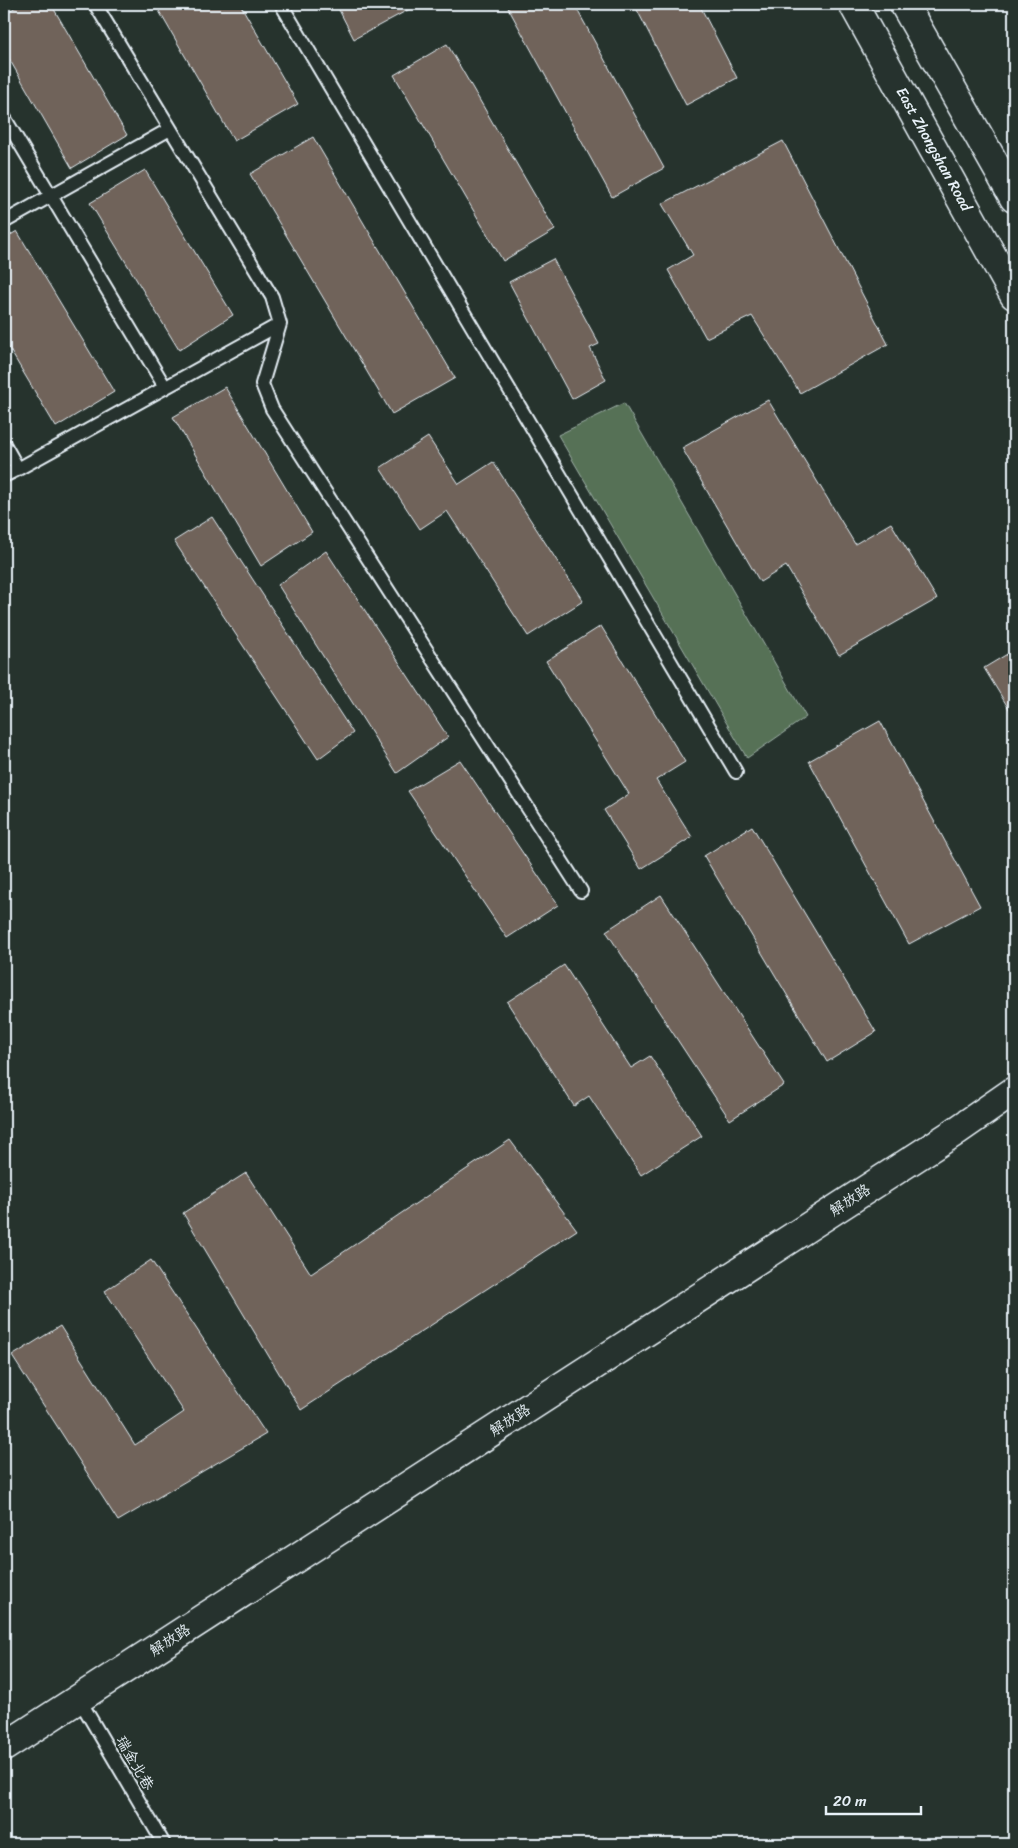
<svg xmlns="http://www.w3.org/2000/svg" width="1018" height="1848" viewBox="0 0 1018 1848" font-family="Sriracha,'LXGW WenKai TC',sans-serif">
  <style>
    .green { fill: #567157; stroke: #9fb1a8 }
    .building { fill: #70645a; stroke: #e8f1f8 }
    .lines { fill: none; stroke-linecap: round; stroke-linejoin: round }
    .lane-casing { stroke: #e8f1f8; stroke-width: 16 }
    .secondary-casing { stroke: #e8f1f8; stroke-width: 31 }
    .primary-casing { stroke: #e8f1f8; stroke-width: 31 }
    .lane { stroke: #26332d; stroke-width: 12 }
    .secondary { stroke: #26332d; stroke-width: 28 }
    .primary { stroke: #26332d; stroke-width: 28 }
    .labels { text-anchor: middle; stroke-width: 4; stroke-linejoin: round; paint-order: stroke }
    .street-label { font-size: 15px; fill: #e8f1f8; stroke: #26332d }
  </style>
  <rect width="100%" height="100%" fill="#26332d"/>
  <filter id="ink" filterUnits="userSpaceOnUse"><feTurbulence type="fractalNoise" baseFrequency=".02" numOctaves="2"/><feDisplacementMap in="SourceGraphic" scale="10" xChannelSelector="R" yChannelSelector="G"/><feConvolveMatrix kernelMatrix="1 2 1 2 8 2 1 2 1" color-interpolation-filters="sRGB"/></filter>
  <g filter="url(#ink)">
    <path class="green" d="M624 403 806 717 747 758 558 435Z"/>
    <path class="building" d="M21 4H51L127 135 72 168 4 50V14Z
      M155 4H240L298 104 234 141Z
      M336 4H419L354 39Z
      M506 4H574L664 168 612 197Z
      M634 4H699L737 78 686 105Z
      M447 44 555 230 503 261 394 75Z
      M313 137 455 378 392 414 250 174Z
      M783 141 888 344 800 393 752 316 706 338 668 270 693 255 662 204Z
      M145 170 233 315 179 350 90 203Z
      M17 231 114 392 56 427 4 340V239Z
      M553 259 599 344 590 348 606 380 572 399 509 282Z
      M225 387 312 532 261 566 173 417Z
      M768 400 855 544 891 523 937 599 839 655 786 566 760 582 682 448Z
      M428 437 459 484 493 462 583 601 528 636 447 511 420 529 380 468Z
      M212 517 353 733 318 759 174 541Z
      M326 551 448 737 397 773 278 585Z
      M601 626 685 762 656 780 692 837 641 869 604 810 629 794 546 661Z
      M1014 650V717L984 668Z
      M880 721 980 906 909 944 809 761Z
      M460 760 558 905 507 938 408 791Z
      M752 826 876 1032 827 1062 704 856Z
      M661 895 784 1085 730 1120 606 931Z
      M564 965 631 1068 650 1056 702 1136 641 1175 589 1096 574 1106 507 1002Z
      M510 1140 577 1230 301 1410 183 1213 246 1173 311 1274Z
      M151 1260 266 1434 118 1521 12 1356 60 1326 135 1445 184 1412 105 1291Z"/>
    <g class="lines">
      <g class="lane-casing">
        <path id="lane" d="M95 4 272 297 280 324 262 384 272 409 581 891
          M281 4 736 772
          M4 117 165 387
          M4 222 170 129
          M4 444 18 469 280 324
          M4 476 18 469
          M79 1699 164 1844"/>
      </g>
      <g class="secondary-casing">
        <path id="secondary" d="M4 1747 952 1134 1014 1091"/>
      </g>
      <g class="primary-casing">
        <path id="primary" d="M853 4 1014 295
          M904 4 1014 198"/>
      </g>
      <use href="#lane" class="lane"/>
      <use href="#secondary" class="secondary"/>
      <use href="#primary" class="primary"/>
    </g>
  </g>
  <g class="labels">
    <g class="street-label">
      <text transform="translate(934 149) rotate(61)" y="5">East Zhongshan Road</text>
      <text transform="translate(850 1200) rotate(-33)" y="5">解放路</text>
      <text transform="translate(510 1420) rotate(-33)" y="5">解放路</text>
      <text transform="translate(170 1640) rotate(-33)" y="5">解放路</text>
      <text transform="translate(135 1763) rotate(60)" y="5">瑞金北巷</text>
    </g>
  </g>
  <rect width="1018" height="1848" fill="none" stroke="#26332d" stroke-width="20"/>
  <rect x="10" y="10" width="998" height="1828" fill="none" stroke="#e8f1f8" stroke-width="2" filter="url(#ink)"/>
  <path d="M826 1806v8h95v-8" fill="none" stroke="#e8f1f8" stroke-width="2.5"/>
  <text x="833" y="1806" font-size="15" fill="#e8f1f8" stroke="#26332d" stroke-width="4" paint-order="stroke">20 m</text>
</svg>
